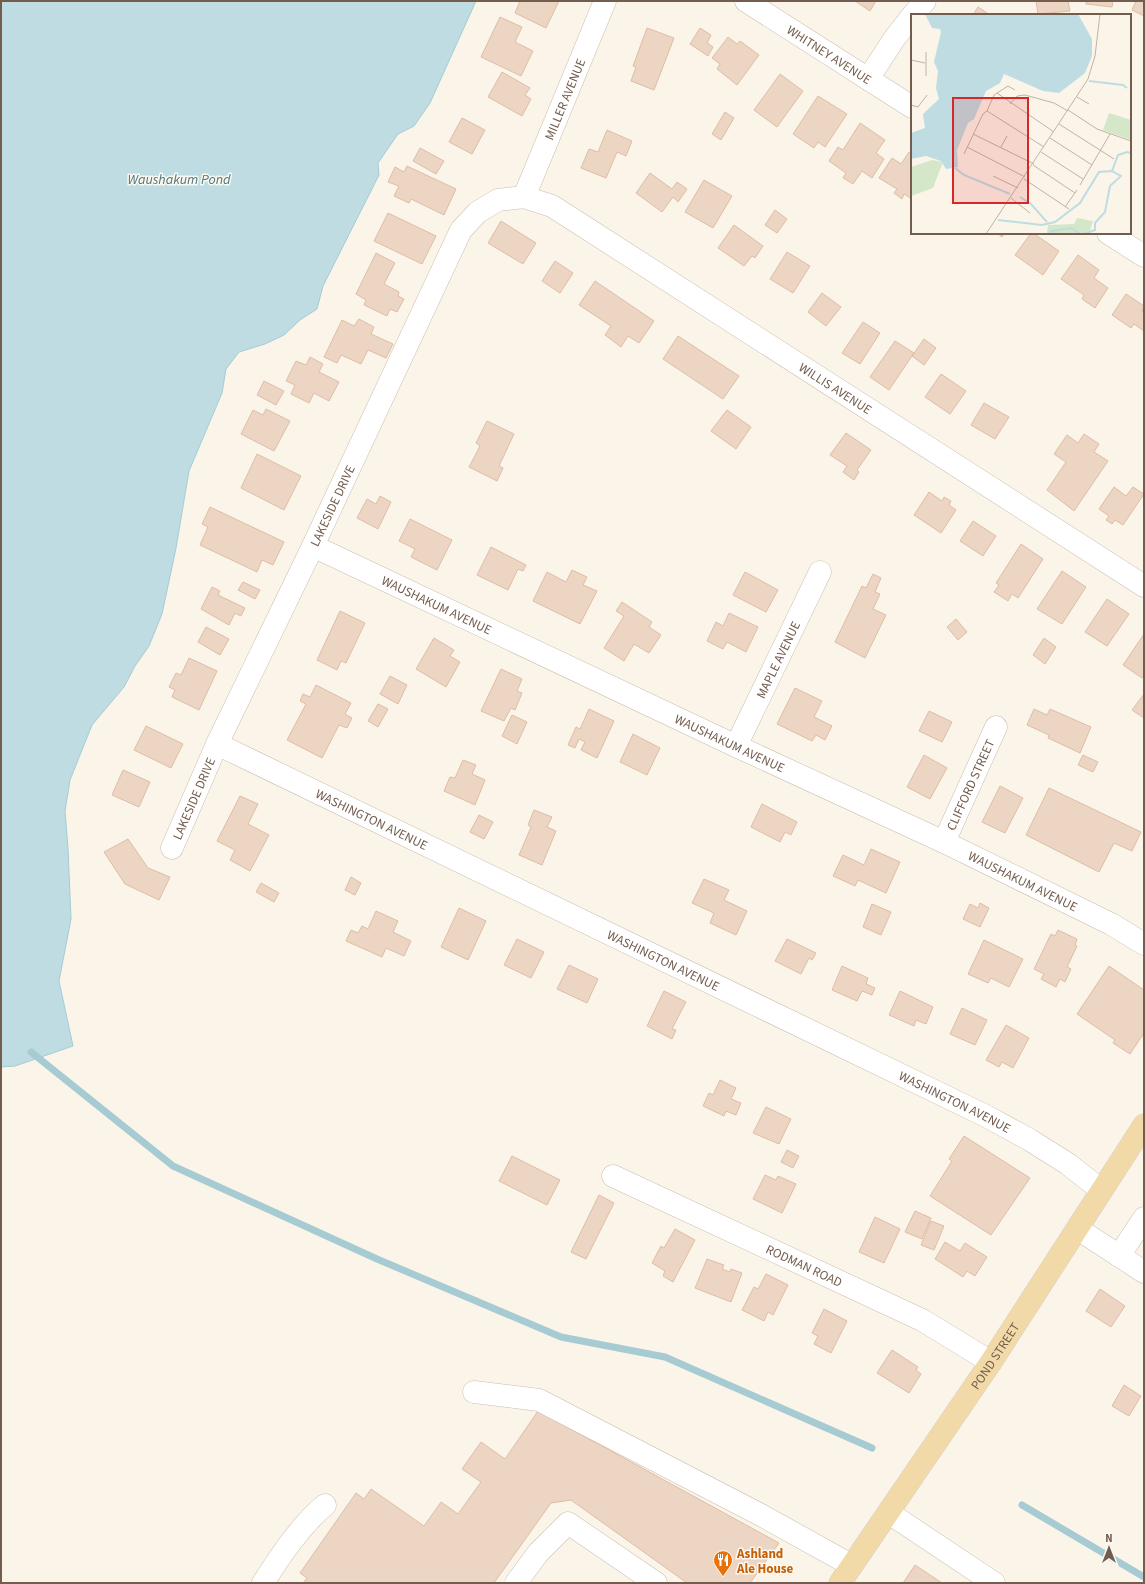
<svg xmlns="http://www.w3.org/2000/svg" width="1145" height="1584" viewBox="0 0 1145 1584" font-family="'Source Sans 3',sans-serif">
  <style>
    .water { fill: #bfdce3; stroke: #a6cbd3 }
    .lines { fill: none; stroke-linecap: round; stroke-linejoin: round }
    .stream { stroke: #a6cbd3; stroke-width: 7 }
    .building { fill: #edd5c3; stroke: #debda5 }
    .minor-casing { stroke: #ccbdb0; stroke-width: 23 }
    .major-casing { stroke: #d8d2ce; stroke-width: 23 }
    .minor { stroke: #fff; stroke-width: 22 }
    .major { stroke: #f2d9a8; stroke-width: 22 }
    .labels { text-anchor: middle; stroke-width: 3; stroke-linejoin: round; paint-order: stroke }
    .street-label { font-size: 13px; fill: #735d4f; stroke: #fdf8ef }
    .food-label { font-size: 13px; font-weight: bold; fill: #c56008; stroke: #fdf8ef; text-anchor: start }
    .water-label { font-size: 14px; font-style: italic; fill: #4b7984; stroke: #fdf8ef }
    .inset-river { fill: none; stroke: #bfdce3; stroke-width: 2 }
    .inset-road { fill: none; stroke: #c1b3a6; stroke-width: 1 }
    .view { fill: #d62828; fill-opacity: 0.15; stroke: #d62828; stroke-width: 2 }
    .inset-edge { fill: none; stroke: #735d4f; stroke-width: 2 }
  </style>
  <rect width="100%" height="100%" fill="#fbf4e9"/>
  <path class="water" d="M1 1H476L430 103 414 126 398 134 378 163 379 175 323 286 317 309 300 320 284 335 265 344 239 352 226 369 222 393 189 471 176 548 162 614 149 646 135 666 124 687 92 725 70 780 65 811 68 848 71 919 59 981 73 1046 15 1066 1 1067Z"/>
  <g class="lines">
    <path class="stream" d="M31 1052 173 1166 377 1259 561 1337 665 1357 872 1448
      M1022 1505 1144 1577"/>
  </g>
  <path class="building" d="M520 1H559L546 28 515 13Z
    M855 1H876L870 11Z
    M1036 1H1068L1070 11 1038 14Z
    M1086 1H1113L1112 7 1086 4Z
    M1136 1H1144V16L1132 10Z
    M978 7 990 15H973Z
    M500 17 522 27 515 42 533 51 521 76 481 57Z
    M647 28 674 38 654 90 631 81 636 67 633 66Z
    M700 28 711 35 707 43 713 47 708 56 690 44Z
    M728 37 737 44 740 41 759 55 737 85 717 69 720 64 712 58Z
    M502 72 530 88 525 95 531 99 522 116 488 97Z
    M780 74 803 91 777 127 754 110Z
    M818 96 847 114 825 147 818 142 814 148 793 134Z
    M725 112 734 118 721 140 712 134Z
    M462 118 485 130 472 154 449 142Z
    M860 123 885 140 876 153 884 159 872 178 862 171 853 184 843 178 846 173 829 161 838 147 843 150Z
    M607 130 632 141 626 156 617 152 606 178 581 168 589 149 598 152Z
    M420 148 444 161 436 174 413 161Z
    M909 152 912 154V199L904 194 902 199 894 193 897 189 879 178 892 158 901 164Z
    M407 166 456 189 444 215 411 199 409 203 394 196 399 186 388 182 395 167 404 172Z
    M650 173 672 189 677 182 687 189 678 202 673 197 662 212 636 193Z
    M704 180 732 196 713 228 685 212Z
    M775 210 787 219 777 233 765 225Z
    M388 213 436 236 422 264 374 241Z
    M501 221 536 243 523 264 488 243Z
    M734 225 763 246 755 258 752 256 744 266 718 248Z
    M997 233H1005L1002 237Z
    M1031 233H1033L1059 251 1043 275 1015 255Z
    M787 252 810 266 793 293 770 279Z
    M376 253 395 263 384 284 399 292 398 296 404 299 397 312 390 309 387 316 364 305 366 300 356 294Z
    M1078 255 1099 270 1094 278 1108 288 1095 308 1082 299 1084 295 1061 279Z
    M555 261 573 273 560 293 542 281Z
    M595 281 654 321 639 343 628 336 621 347 605 335 611 326 579 305Z
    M822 293 841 307 826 326 808 312Z
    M1126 294 1144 306 1142 311 1144 313V331L1134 324 1131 328 1112 315Z
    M359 319 374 327 371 334 393 344 386 358 368 350 361 364 341 355 337 363 324 357 342 320 354 326Z
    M863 322 880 333 860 364 842 353Z
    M678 336 739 376 723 399 663 359Z
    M924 339 936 348 924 365 912 356Z
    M895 341 914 353 889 390 870 377Z
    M310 357 323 364 319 372 339 382 329 401 314 393 309 403 291 394 295 385 286 381 296 361 306 365Z
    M941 374 966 391 950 414 925 397Z
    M264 381 284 391 276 405 257 395Z
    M984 403 1009 417 995 439 971 425Z
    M266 409 290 421 274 451 241 434 253 410 263 415Z
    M727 410 751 427 736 449 711 431Z
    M487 421 514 434 499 466 503 468 497 481 469 467 480 446 476 443Z
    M846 433 871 450 857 470 859 472 854 480 843 472 847 466 830 455Z
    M1084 434 1099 444 1094 452 1108 461 1074 511 1047 490 1066 462 1054 454 1067 435 1078 443Z
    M257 454 301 476 284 510 241 488Z
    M1114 487 1126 496 1133 487 1144 494 1123 525 1115 520 1112 524 1106 520 1109 516 1099 509Z
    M929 492 942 501 944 497 951 501 949 505 956 510 941 533 914 515Z
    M380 496 391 502 378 529 357 518 367 499 376 504Z
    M210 507 284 542 273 565 262 560 257 572 200 545 208 527 202 524Z
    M410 519 452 540 437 570 411 557 415 549 399 541Z
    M973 521 996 536 983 556 960 541Z
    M1021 544 1043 559 1018 598 1012 594 1008 601 994 592 999 585 996 583Z
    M491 547 526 565 523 571 518 569 508 590 477 575Z
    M572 570 587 577 583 585 597 591 580 624 533 601 547 572 566 582Z
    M1062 571 1086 587 1062 624 1037 609Z
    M745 572 778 590 766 612 733 595Z
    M873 574 881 578 875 592 880 594 873 609 886 615 865 658 835 642 862 586 866 588Z
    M243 582 260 590 255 599 238 590Z
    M212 587 220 591 218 595 245 608 241 616 235 613 229 625 201 609Z
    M1107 599 1129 614 1107 646 1085 632Z
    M622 602 652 622 649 627 661 635 649 653 634 644 624 661 604 648 624 616 616 611Z
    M340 611 365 623 346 663 341 661 337 670 317 660Z
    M729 613 758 627 746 652 727 642 723 649 707 641 716 622 723 626Z
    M956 619 967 632 958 640 947 627Z
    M206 627 229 639 220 655 198 642Z
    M1144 634V675L1142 678 1123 665Z
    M434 638 454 650 450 656 460 662 446 687 416 669Z
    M1044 638 1056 647 1045 664 1033 655Z
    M189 658 217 671 199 710 172 697 175 690 169 687 176 673 181 675Z
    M501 669 522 679 517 691 522 693 515 710 511 708 504 721 481 711Z
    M390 676 407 685 398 704 380 694Z
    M316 685 351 703 345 714 352 718 347 728 339 725 322 758 287 740 306 704 300 701 303 694 310 697Z
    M795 688 822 701 814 717 832 726 825 740 816 735 812 741 777 724Z
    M1144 694V718L1132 710Z
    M378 704 388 709 378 727 368 721Z
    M589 709 614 721 597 758 581 750 585 742 579 739 575 748 568 745 576 727 580 729Z
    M1034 709 1047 715 1050 709 1091 727 1080 753 1048 738 1049 735 1027 725Z
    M929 711 952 722 942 742 919 731Z
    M512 715 527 722 517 744 502 736Z
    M146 726 183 744 171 768 134 750Z
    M633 734 660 748 647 775 620 762Z
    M924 755 947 768 930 799 907 787Z
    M1083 755 1098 762 1093 772 1078 765Z
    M463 760 476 765 472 774 485 780 475 805 444 791 450 777 455 778Z
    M123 770 150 782 139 807 112 795Z
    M1000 786 1023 798 1005 833 982 822Z
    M1049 788 1141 832 1132 851 1114 843 1099 872 1026 835Z
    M240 796 258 804 248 824 269 835 250 871 230 860 235 850 217 841Z
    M762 804 797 822 791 835 785 832 780 842 751 827Z
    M534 810 552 817 547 827 556 831 542 865 519 855 531 827 528 825Z
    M479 815 493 822 484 839 470 832Z
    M128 839 148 868 170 877 159 900 125 884 104 852Z
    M871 849 900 862 886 893 858 880 855 886 833 876 843 855 864 865Z
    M351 877 361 883 355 895 345 890Z
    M704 879 729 890 724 900 747 911 736 935 710 923 714 913 692 903Z
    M261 883 279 893 274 902 256 892Z
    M980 903 989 908 980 927 963 919 970 904 978 908Z
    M872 904 891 912 881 935 863 927Z
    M459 908 486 921 468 960 441 947Z
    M376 911 398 921 393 932 411 941 404 956 386 948 382 957 346 941 351 930 358 933 362 926 368 929Z
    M1058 930 1077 939 1075 945 1077 946 1067 967 1071 969 1065 982 1060 979 1056 987 1041 979 1044 974 1034 969 1051 934 1055 936Z
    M517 939 544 952 531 978 504 965Z
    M787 939 816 953 812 960 809 958 801 974 775 961Z
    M984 940 1023 959 1009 987 991 978 988 983 968 974Z
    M569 965 598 979 587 1003 557 989Z
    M842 966 868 978 866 984 875 988 872 995 862 991 857 1001 832 990Z
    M1109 966 1144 990V1033L1130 1054 1113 1043 1115 1040 1077 1014Z
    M664 991 686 1002 672 1029 676 1030 672 1039 647 1026Z
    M900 991 933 1007 926 1024 916 1020 914 1026 889 1015Z
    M962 1008 987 1020 975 1045 950 1034Z
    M1006 1025 1029 1038 1013 1068 1002 1062 999 1067 986 1060Z
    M720 1080 736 1088 731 1099 741 1103 736 1115 726 1111 724 1116 703 1106 709 1093 713 1095Z
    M766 1107 791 1119 779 1144 753 1133Z
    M964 1136 1030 1178 991 1235 930 1196 952 1161 949 1159Z
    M787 1150 799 1156 793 1168 781 1162Z
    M512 1156 560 1180 547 1205 499 1181Z
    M765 1175 776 1180 778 1176 796 1184 782 1213 753 1199Z
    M599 1195 614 1203 586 1259 571 1252Z
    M915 1211 931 1218 922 1239 905 1232Z
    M875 1217 900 1229 884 1263 859 1252Z
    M931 1221 944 1226 934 1250 921 1245Z
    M675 1229 695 1240 673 1282 663 1276 665 1271 652 1263 661 1246 664 1248Z
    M945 1242 960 1251 965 1243 987 1257 975 1276 967 1271 963 1277 935 1259Z
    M707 1259 724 1265 722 1269 730 1272 731 1269 742 1273 731 1302 695 1288Z
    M766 1274 788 1285 773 1315 768 1312 764 1321 742 1310 754 1287 758 1289Z
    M1100 1289 1125 1306 1111 1327 1086 1311Z
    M824 1309 847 1321 831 1353 814 1344 818 1336 812 1333Z
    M892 1350 918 1367 916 1370 921 1374 909 1393 877 1373Z
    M1124 1385 1141 1396 1129 1416 1112 1406Z
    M538 1411 779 1543 750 1583H687L571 1500 551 1503 494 1583H303L307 1578 300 1573 356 1493 364 1499 371 1489 424 1526 441 1502 458 1514 481 1482 462 1469 481 1442 505 1459Z
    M915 1565 942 1583H903Z"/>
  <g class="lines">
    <g class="minor-casing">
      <g id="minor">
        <path id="s1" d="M746 1 912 107"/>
        <path d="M913 15 925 1"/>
        <path d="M868 79 894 39 912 16"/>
        <path id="s2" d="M524 197 605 1"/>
        <path d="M1108 233 1144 256"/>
        <path id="s3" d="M313 546 736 746 944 842 1111 924 1144 944"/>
        <path id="s4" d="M217 744 986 1116 1030 1140 1068 1164 1101 1190"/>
        <path id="s5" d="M736 746 820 572"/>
        <path id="s6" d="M944 842 996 727"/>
        <path id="s7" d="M172 848 217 744 313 546 461 230 478 212 498 200 524 197 552 206 1144 586"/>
        <path id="s8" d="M613 1176 922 1320 991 1362"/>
        <path d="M1078 1229 1144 1272"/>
        <path d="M1119 1256 1144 1218"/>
        <path d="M474 1392 539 1400 761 1515 851 1565"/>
        <path d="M889 1513 994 1583"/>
        <path d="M263 1583C281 1555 300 1526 325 1505"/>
        <path d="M516 1583 538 1553 568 1523 656 1583"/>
      </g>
    </g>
    <g class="major-casing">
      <g id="major">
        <path id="s9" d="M840 1583 991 1362 1144 1125"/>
      </g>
    </g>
    <use href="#minor" class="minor"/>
    <use href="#major" class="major"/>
  </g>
  <defs>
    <g id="restaurant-pin" transform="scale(1)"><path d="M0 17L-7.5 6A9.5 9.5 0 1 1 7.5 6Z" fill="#e8710a" stroke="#fdf8ef"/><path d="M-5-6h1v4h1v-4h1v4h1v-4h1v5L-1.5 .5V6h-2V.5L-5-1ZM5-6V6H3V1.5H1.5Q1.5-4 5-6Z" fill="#fff"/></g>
  </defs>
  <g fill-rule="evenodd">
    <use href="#restaurant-pin" x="723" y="1560"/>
  </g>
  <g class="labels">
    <g class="street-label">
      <text dy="5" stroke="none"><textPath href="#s1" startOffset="99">WHITNEY AVENUE</textPath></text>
      <text dy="5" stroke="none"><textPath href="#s2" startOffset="106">MILLER AVENUE</textPath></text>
      <text dy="5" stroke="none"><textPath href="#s7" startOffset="1123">WILLIS AVENUE</textPath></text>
      <text dy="5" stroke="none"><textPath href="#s7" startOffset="378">LAKESIDE DRIVE</textPath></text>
      <text dy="5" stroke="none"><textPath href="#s3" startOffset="137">WAUSHAKUM AVENUE</textPath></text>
      <text dy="5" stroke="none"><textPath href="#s5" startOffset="96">MAPLE AVENUE</textPath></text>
      <text dy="5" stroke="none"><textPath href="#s3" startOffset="461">WAUSHAKUM AVENUE</textPath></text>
      <text dy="5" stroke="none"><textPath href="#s6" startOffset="63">CLIFFORD STREET</textPath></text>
      <text dy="5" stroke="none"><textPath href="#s7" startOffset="54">LAKESIDE DRIVE</textPath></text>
      <text dy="5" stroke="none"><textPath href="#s4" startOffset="172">WASHINGTON AVENUE</textPath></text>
      <text dy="5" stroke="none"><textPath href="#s3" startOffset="785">WAUSHAKUM AVENUE</textPath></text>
      <text dy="5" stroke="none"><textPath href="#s4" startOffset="496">WASHINGTON AVENUE</textPath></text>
      <text dy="5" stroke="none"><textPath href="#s4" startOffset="820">WASHINGTON AVENUE</textPath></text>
      <text dy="5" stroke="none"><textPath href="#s8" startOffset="211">RODMAN ROAD</textPath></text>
      <text dy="5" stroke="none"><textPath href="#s9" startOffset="275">POND STREET</textPath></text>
    </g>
    <g class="food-label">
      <text x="737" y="1558">Ashland<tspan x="737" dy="15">Ale House</tspan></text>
    </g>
    <g class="water-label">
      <text x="179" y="184">Waushakum Pond</text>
    </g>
  </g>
  <g transform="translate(911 14)">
    <rect width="220" height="220" fill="#fbf4e9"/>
    <path d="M198 99 220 106V126L192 116ZM21 146 32 148 22 174 0 182V153ZM166 204 182 207 178 220H136L137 211 163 210Z" fill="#d4e7c8"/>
    <path d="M14 0H167L181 25V42L174 59 148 79 132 77 93 60 89 69 75 77 63 105 57 109 46 136 47 153 35 155 30 147 15 142 0 145V119L14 114 12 100 28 85 25 74 27 57 23 48 30 18 29 15 21 14Z" fill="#bfdce3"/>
    <path class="inset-river" d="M178 67 212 71 216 74M44 154 53 161 99 180M109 183 120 190 136 208M87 206 131 211 144 208 169 189 188 158 201 157M140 220V217L160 214 169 220M173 220 184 216V209L194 198 199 172 210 162 201 157 207 141 216 138 220 139"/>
    <path class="inset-road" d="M15 38V62M0 46 14 49M86 79 143 118M166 83 178 90M99 90 106 82 114 81 143 89 157 97M0 91 7 93 16 81M157 96 186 115 220 127M76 97 133 133M76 97 83 81 97 72 104 76M148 110 203 145M62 120 123 150M139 124 181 151M56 133 114 163M90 133 96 122M130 138 172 165M53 140 72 100 76 97M122 151 164 179M82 162 107 174M113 165 158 195M169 171 199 120M100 184 119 199M154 193 166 176M75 220 177 65 184 42 189 0"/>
    <path class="view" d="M42 84H117V189H42Z"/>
    <rect width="220" height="220" class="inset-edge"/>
  </g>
  <rect width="1145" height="1584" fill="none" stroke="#735d4f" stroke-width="4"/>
  <g transform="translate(1109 1548)" stroke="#fdf8ef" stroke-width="3" paint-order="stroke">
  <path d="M0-3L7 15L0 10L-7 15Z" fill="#735d4f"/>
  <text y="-6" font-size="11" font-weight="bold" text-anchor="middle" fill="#735d4f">N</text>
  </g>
</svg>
